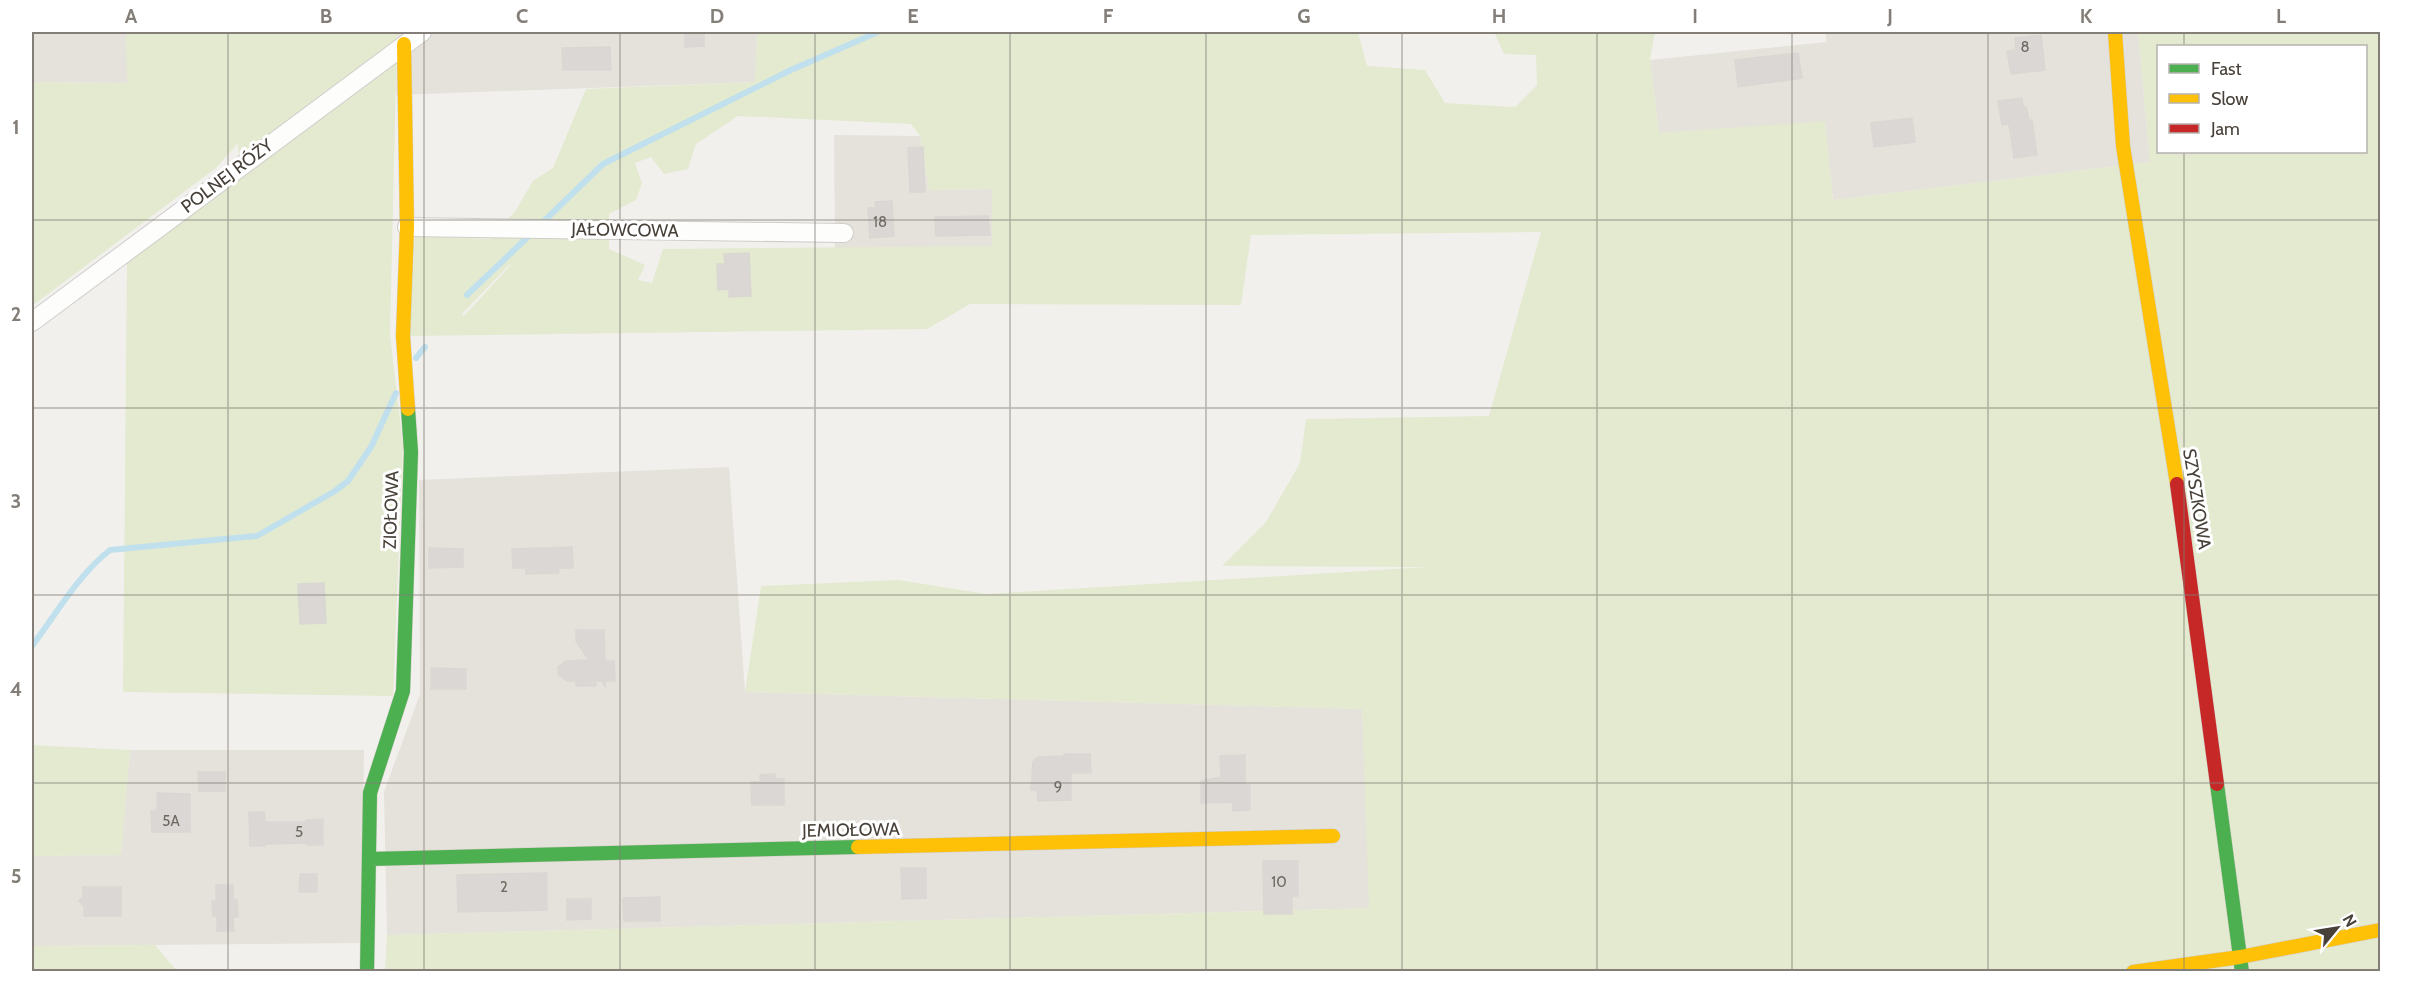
<svg xmlns="http://www.w3.org/2000/svg" width="2412" height="1003" viewBox="0 0 2412 1003" font-family="Cabin,sans-serif">
  <style>
    .residential { fill: #e5e1db }
    .green { fill: #e3eacf; fill-rule: evenodd }
    .lines { fill: none; stroke-linecap: round; stroke-linejoin: round }
    .stream { stroke: #c1e0ed; stroke-width: 6 }
    .building { fill: #dad7d4; stroke: #dad7d3; stroke-width: 1.5 }
    .street-casing { stroke: #d0cecb; stroke-width: 20 }
    .fast-casing { stroke: #d2cdc5; stroke-width: 15 }
    .slow-casing { stroke: #d2cdc5; stroke-width: 15 }
    .jam-casing { stroke: #d2cdc5; stroke-width: 15 }
    .street { stroke: #fdfdfc; stroke-width: 18 }
    .fast { stroke: #4caf50; stroke-width: 14 }
    .slow { stroke: #ffc107; stroke-width: 14 }
    .jam { stroke: #c62828; stroke-width: 14 }
    .grid { fill: none; stroke: #847e78; stroke-width: 1.5; stroke-opacity: 0.55 }
    .labels { text-anchor: middle; stroke-width: 6; stroke-linejoin: round; paint-order: stroke }
    .number-label { font-size: 15px; fill: #6e6861 }
    .street-label { font-size: 18px; fill: #484139; stroke: #fff }
    .neatline { fill: none; stroke: #847e78; stroke-width: 2 }
    .grid-label { font-size: 20px; text-anchor: middle; font-weight: bold; fill: #847e78 }
  </style>
  <rect width="100%" height="100%" fill="#f2f0ed"/>
  <path class="residential" d="M32 32H126L128 83 32 82Z
    M397 32H757L755 82 396 95Z
    M1826 32H2138L2150 162 1833 200 1825 122 1659 133 1650 60 1826 42Z
    M834 135 920 136 929 190 992 189V246L835 249Z
    M729 467 745 692 1362 709 1370 908 387 935 384 792 420 694 419 480Z
    M130 750H364L361 943 32 946V856L121 855Z"/>
  <path class="green" d="M126 32H397L390 334 403 446 393 696 123 692 127 263 240 178 238 143 216 168 32 306V82L127 83Z
    M757 32H1358L1367 66 1425 70 1445 103 1515 107 1537 85 1536 55 1504 54 1494 32H1655L1650 60 1659 133 1825 121 1833 200 2150 162 2138 32H2380V971L385 972 387 935 1369 908 1362 709 745 692 761 586 898 580 987 594 1427 567 1222 566 1266 522 1300 463 1306 419 1489 416 1541 232 1251 235 1241 305 970 304 927 329 409 336 415 236 490 239 516 210 533 181 553 168 586 89 755 82ZM2158 46H2366V152H2158ZM738 116 911 124 920 136 929 190 992 189V246L663 249 652 283 638 280 645 265 609 249V214L636 200 642 183 635 163 651 157 664 174 688 169 696 144ZM510 264 511 265 464 316 462 314Z
    M32 745 130 750 121 855 32 856Z
    M155 945 177 971H32V946Z"/>
  <g class="lines">
    <path class="stream" d="M542 223 603 164 791 70 878 32
      M467 295 531 234
      M416 358 425 347
      M32 646C56 614 78 575 110 550L257 536 335 491 348 481 371 447 396 393"/>
  </g>
  <path class="building" d="M685 32H704V46L685 47Z
    M2041 35 2045 70 2011 74 2007 51 2016 50 2015 38Z
    M610 47 611 70H563L562 48Z
    M1798 53 1802 78 1738 87 1735 60Z
    M2022 98 2023 107H2026L2029 120H2032L2037 155 2014 158 2009 124 2002 125 1998 101Z
    M1912 118 1915 142 1874 147 1871 123Z
    M923 147 925 192H910L908 148Z
    M892 201 894 236 870 238 868 208H876L875 202Z
    M988 216 990 235 936 236 935 217Z
    M749 253 751 296 729 297V289L718 290 717 264H725L724 254Z
    M572 547 573 568H558L559 573 526 574V568H513L512 549Z
    M429 548 463 549V567L429 568Z
    M324 583 326 623 300 624 298 584Z
    M576 630H604L605 661H614L615 681H605V686L602 681H596V686H576V681H567L558 674V667L566 661 589 660 576 641Z
    M431 668 466 669V689H431Z
    M1064 754H1090L1091 773H1071V800L1038 801 1037 790H1031L1033 762 1038 757 1064 756Z
    M1245 755V785H1250V810L1233 811V802L1201 803V781L1221 777 1220 756Z
    M198 772H225V791H199Z
    M775 774V779H784V805H752L751 782H760V775Z
    M157 793 190 794V832H152L151 811H157Z
    M249 812H264L265 822H306V820L323 819V845H307V843L265 844V846H250Z
    M1263 861H1298V896H1292V914H1264Z
    M901 868H926V898L902 899Z
    M547 873V910L458 912 457 875Z
    M300 874H317V892H299Z
    M216 885H233V900H237L238 917H233L234 931H217V916H213L212 901H216Z
    M83 887H121V916H84V906L79 901 83 897Z
    M660 897V921H624L623 898Z
    M567 899H591V919L567 920Z"/>
  <g class="lines">
    <g class="street-casing">
      <path id="street" d="M407 227 844 233
        M32 322 422 32"/>
    </g>
    <g class="fast-casing">
      <path id="fast" d="M2217 784 2242 972
        M369 859 858 847
        M367 972 370 793 403 691 411 452 408 409"/>
    </g>
    <g class="slow-casing">
      <path id="slow" d="M2115 32 2123 146 2177 484
        M404 44 407 227 403 336 408 409
        M858 847 1333 836
        M2133 972 2240 957 2380 930"/>
    </g>
    <g class="jam-casing">
      <path id="jam" d="M2177 484 2217 784"/>
    </g>
    <use href="#street" class="street"/>
    <use href="#fast" class="fast"/>
    <use href="#slow" class="slow"/>
    <use href="#jam" class="jam"/>
  </g>
  <path class="grid" d="M228 32V972M424 32V972M620 32V972M815 32V972M1010 32V972M1206 32V972M1402 32V972M1597 32V972M1792 32V972M1988 32V972M2184 32V46M2184 152V972M32 220H2380M32 408H2380M32 595H2380M32 783H2380"/>
  <g class="labels">
    <g class="number-label">
      <text x="2025" y="52">8</text>
      <text x="880" y="227">18</text>
      <text x="1058" y="792">9</text>
      <text x="171" y="826">5A</text>
      <text x="299" y="837">5</text>
      <text x="1279" y="887">10</text>
      <text x="504" y="892">2</text>
    </g>
    <g class="street-label">
      <text transform="translate(227 176) rotate(-37)" y="6">POLNEJ RÓŻY</text>
      <text transform="translate(625 230) rotate(1)" y="6">JAŁOWCOWA</text>
      <text transform="translate(2197 499) rotate(81)" y="6">SZYSZKOWA</text>
      <text transform="translate(391 510) rotate(-88)" y="6">ZIOŁOWA</text>
      <text transform="translate(851 830) rotate(-1)" y="6">JEMIOŁOWA</text>
    </g>
  </g>
  <rect width="2412" height="1003" fill="none" stroke="#ffffff" stroke-width="66"/>
  <rect x="2157" y="45" width="210" height="108" fill="#ffffff" stroke="#b6b3b0" stroke-width="1.5"/>
  <rect x="2169" y="64" width="30" height="9" fill="#4caf50" stroke="#b6b3b0" stroke-width="1.5"/>
  <text x="2211" y="75" font-size="18" fill="#484139">Fast</text>
  <rect x="2169" y="94" width="30" height="9" fill="#ffc107" stroke="#b6b3b0" stroke-width="1.5"/>
  <text x="2211" y="105" font-size="18" fill="#484139">Slow</text>
  <rect x="2169" y="124" width="30" height="9" fill="#c62828" stroke="#b6b3b0" stroke-width="1.5"/>
  <text x="2211" y="135" font-size="18" fill="#484139">Jam</text>
  <g transform="translate(2337 928) rotate(60)" stroke="#ffffff" stroke-width="4.5" paint-order="stroke">
  <path d="M0-4.5L10 22L0 15L-10 22Z" fill="#484139"/>
  <text y="-9" font-size="16" font-weight="bold" text-anchor="middle" fill="#484139">N</text>
  </g>
  <rect x="33" y="33" width="2346" height="937" class="neatline"/>
  <g class="grid-label">
    <text x="131" y="23">A</text>
    <text x="326" y="23">B</text>
    <text x="522" y="23">C</text>
    <text x="717" y="23">D</text>
    <text x="913" y="23">E</text>
    <text x="1108" y="23">F</text>
    <text x="1304" y="23">G</text>
    <text x="1499" y="23">H</text>
    <text x="1695" y="23">I</text>
    <text x="1890" y="23">J</text>
    <text x="2086" y="23">K</text>
    <text x="2281" y="23">L</text>
    <text x="16" y="134">1</text>
    <text x="16" y="321">2</text>
    <text x="16" y="508">3</text>
    <text x="16" y="696">4</text>
    <text x="16" y="883">5</text>
  </g>
</svg>
